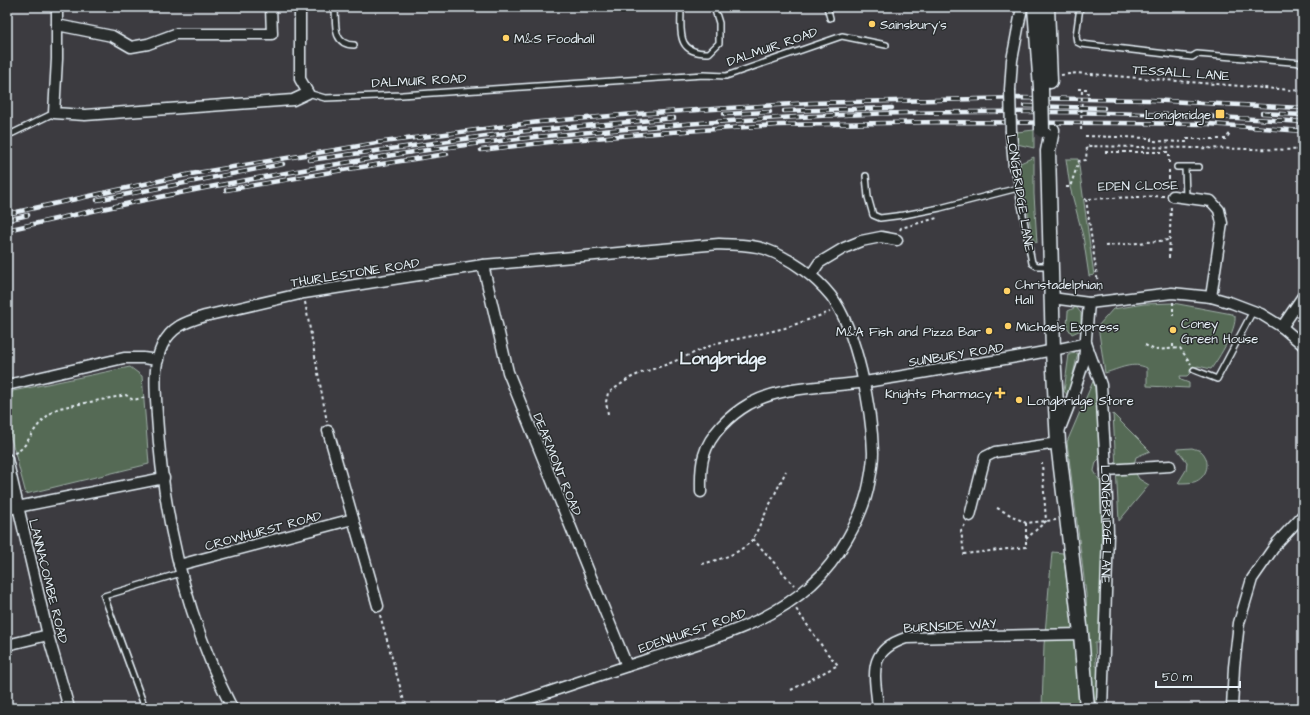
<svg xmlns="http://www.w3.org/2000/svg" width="1310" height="715" viewBox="0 0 1310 715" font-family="'Architects Daughter',sans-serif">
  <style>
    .green { fill: #556a55; stroke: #9eaea6 }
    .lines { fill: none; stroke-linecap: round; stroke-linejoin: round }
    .lane-casing { stroke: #e8f1f8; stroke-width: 8 }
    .street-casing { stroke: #e8f1f8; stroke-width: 13 }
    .secondary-casing { stroke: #e8f1f8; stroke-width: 17 }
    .path { stroke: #e8f1f8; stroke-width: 2; stroke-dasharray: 3 3; stroke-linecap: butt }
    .lane { stroke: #2a2d2e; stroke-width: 5 }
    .street { stroke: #2a2d2e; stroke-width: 10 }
    .secondary { stroke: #2a2d2e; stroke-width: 14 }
    .rail-casing { stroke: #e8f1f8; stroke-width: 4.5 }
    .rail { stroke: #2a2d2e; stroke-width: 3; stroke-dasharray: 9; stroke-linecap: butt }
    .street-bridge-casing { stroke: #e8f1f8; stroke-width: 13; stroke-linecap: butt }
    .secondary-bridge-casing { stroke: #e8f1f8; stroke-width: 17; stroke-linecap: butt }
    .path-bridge { stroke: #e8f1f8; stroke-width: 2; stroke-dasharray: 3 3; stroke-linecap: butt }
    .street-bridge { stroke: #2a2d2e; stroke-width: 10 }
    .secondary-bridge { stroke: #2a2d2e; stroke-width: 14 }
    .poi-dot { fill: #ffd166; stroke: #2a2d2e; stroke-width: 1.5 }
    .labels { text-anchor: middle; stroke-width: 3; stroke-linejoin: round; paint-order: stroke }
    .poi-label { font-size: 13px; fill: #e8f1f8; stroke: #2a2d2e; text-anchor: start }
    .street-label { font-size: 13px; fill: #e8f1f8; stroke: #2a2d2e }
    .district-label { font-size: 17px; font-weight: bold; fill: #e8f1f8; stroke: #2a2d2e }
  </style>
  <rect width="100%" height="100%" fill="#3c3b40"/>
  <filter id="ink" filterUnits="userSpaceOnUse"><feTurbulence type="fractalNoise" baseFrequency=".025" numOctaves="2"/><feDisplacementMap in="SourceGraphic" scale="8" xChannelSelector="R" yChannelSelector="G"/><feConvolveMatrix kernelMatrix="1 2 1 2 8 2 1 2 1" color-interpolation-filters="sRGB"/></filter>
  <g filter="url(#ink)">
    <path class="green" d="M1034 130V148L1017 144V132Z
      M1034 157V194L1037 243 1033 239 1018 164Z
      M1066 159H1078L1094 275 1089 276 1083 236 1070 187Z
      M1173 303 1232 314 1235 316C1237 329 1219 358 1211 369L1198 366 1190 370V373L1187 376H1180L1181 380 1189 383V388L1147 386V368C1133 361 1119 369 1105 373L1098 326 1113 309 1144 304Z
      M1076 307 1081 313V330L1072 334 1067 327 1068 311Z
      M1078 353 1068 396 1064 391 1069 354Z
      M130 367 142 376 149 464 26 494 7 423V401L13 391Z
      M1094 379 1101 457 1096 462 1094 471 1101 483 1103 541 1100 643H1095L1096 666 1103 667 1102 708H1091L1086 594 1067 442Z
      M1113 414 1150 451 1136 457 1133 468 1139 479 1149 485 1119 521Z
      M1192 448C1195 449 1199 450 1201 451 1212 461 1207 478 1194 482 1189 483 1183 483 1178 483L1186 470 1187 462 1177 449Z
      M1052 552 1063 553 1073 626 1074 643 1083 708H1042L1044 645Z"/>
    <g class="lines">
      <g class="lane-casing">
        <path id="lane" d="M335 7C336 23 332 45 354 45
          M681 7C681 32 676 54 709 53L719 43V23L714 7
          M827 7 830 18
          M1080 7 1076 36 1077 42 1081 44 1192 57 1197 54 1303 63
          M308 93 325 98 402 95 704 75 726 76 842 36 886 45
          M7 134 13 133 54 113
          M1014 167 1032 263 1037 266H1050
          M1177 167H1199
          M1185 167 1186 198
          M866 176 868 197 873 215 880 218 904 215 940 208 1018 188
          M1194 370 1217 379 1253 311
          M145 708 104 596 181 573"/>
      </g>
      <g class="street-casing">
        <g id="street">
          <path d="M57 7V59L54 113 85 115 293 100 308 93 300 79V7"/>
          <path d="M57 25 112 36 131 47 148 44 175 34H272L271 7"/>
          <path d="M1010 90 1012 60 1022 7"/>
          <path d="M1011 132 1014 167"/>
          <path d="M1173 196 1211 201 1219 210 1222 223 1211 297"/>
          <path d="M483 265 508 372 627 666"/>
          <path d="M811 275 819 263 844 248 861 241 881 237 897 240"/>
          <path d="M1052 298 1089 303 1084 361 1072 398 1059 431"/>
          <path d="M1089 303 1172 293 1211 297 1232 303 1261 314 1282 327 1303 345"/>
          <path d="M1282 327 1303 296"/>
          <path id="s1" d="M1086 343 1101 385 1106 470 1108 534 1102 708"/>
          <path d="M7 385 124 358H143L158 360"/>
          <path d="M328 431 378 606"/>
          <path d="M7 459 48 635 69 708"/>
          <path d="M1106 470 1170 466"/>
          <path d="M701 492C701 480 700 467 704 455 710 434 730 415 749 404 784 385 826 388 865 382 899 377 933 371 967 365 1007 359 1047 352 1086 343"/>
          <path d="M7 509 164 478"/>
          <path d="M970 516 985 457 995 452 1058 443"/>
          <path d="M179 565 353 519"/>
          <path d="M7 645 48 635"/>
          <path d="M232 708C186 618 163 516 157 416 156 393 152 368 162 346 171 327 185 322 205 316L304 293 483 265 719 244C734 245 751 244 765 249 790 258 815 276 831 296 857 330 872 411 873 453 873 463 871 474 869 484 863 517 837 562 812 584 766 627 701 642 643 661 596 676 549 692 502 708"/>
          <path d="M878 708C875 675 866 651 906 638L1081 634"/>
          <path d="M1232 708 1234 667 1239 623 1252 579 1277 543 1303 515"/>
        </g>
      </g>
      <g class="secondary-casing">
        <path id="secondary" d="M1035 7 1041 88
          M1047 7 1050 81
          M1052 130 1048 151 1053 351 1058 443 1081 634 1087 708"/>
      </g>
      <path class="path" d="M1061 75 1077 73 1303 91
        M1078 89H1087L1088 94
        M1085 136 1151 138V141L1187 142V139H1226L1230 133
        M1105 152H1169V166
        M1169 170V182L1170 187
        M1066 187H1070L1079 161 1086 160 1087 146 1303 150
        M900 230 901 228 937 218
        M1105 246 1169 240
        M1169 258 1171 205
        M1099 291 1086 199 1164 196
        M305 302 327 422
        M1173 302V316
        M1173 344V348
        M1145 345 1155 350 1180 348 1191 364
        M608 414 606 402 608 393 630 378 641 373 668 364 717 343 752 336 785 328 830 312
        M14 453C26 449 29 436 37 427 42 420 51 412 59 408L126 395 133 400 147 397
        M997 508 1026 523 1056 520
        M965 525 961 530 964 554 1026 547V523
        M753 539 794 585
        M1026 539 1046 521 1042 463
        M702 564C721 559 740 554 753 539L786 471
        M380 615 406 708
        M791 690 838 665 827 653 796 609"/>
      <use href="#lane" class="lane"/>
      <use href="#street" class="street"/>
      <use href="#secondary" class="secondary"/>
      <g class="rail-casing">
        <path id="rail" d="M1024 106 1104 108
          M784 111 892 108
          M1262 113 1303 115
          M724 114 770 112
          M481 150 558 141 656 133 778 125 939 122 1116 123 1209 124 1303 131
          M309 160 516 132 674 118
          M226 190 355 168 447 154
          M97 200 283 164
          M7 214 191 174 383 142 539 122 635 114 810 103 1020 98 1150 100 1220 104 1303 108
          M7 220 28 215
          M7 230C133 201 259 176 387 156 458 145 530 137 602 131 835 109 1070 106 1303 122"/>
      </g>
      <use href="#rail" class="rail"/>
      <g class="street-bridge-casing">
        <path id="street-bridge" d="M1010 90 1011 132"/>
      </g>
      <g class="secondary-bridge-casing">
        <path id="secondary-bridge" d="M1041 88 1042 130"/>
      </g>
      <path class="path-bridge" d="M1078 89H1082L1081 133"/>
      <use href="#street-bridge" class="street-bridge"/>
      <use href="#secondary-bridge" class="secondary-bridge"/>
    </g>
  </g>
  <g class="poi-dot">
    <circle cx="872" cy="24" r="4"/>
    <circle cx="506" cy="38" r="4"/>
    <rect x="1215" y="109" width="10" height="10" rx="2"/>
    <circle cx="1007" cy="291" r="4"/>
    <circle cx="1008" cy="326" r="4"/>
    <circle cx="1173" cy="330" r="4"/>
    <circle cx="989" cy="331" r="4"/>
    <path d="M998 387h4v4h4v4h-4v4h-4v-4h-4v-4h4z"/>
    <circle cx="1019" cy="400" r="4"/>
  </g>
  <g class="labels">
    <g class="poi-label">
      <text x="880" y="29">Sainsbury's</text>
      <text x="514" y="43">M&amp;S Foodhall</text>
      <text x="1211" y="119" text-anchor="end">Longbridge</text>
      <text x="1015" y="289">Christadelphian<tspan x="1015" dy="15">Hall</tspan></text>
      <text x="1181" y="328">Coney<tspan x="1181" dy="15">Green House</tspan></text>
      <text x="1016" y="331">Michaels Express</text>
      <text x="981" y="336" text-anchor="end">M&amp;A Fish and Pizza Bar</text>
      <text x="992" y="398" text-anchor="end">Knights Pharmacy</text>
      <text x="1027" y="405">Longbridge Store</text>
    </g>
    <g class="street-label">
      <text transform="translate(772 46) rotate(-19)" y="5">DALMUIR ROAD</text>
      <text transform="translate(1181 72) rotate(4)" y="5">TESSALL LANE</text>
      <text transform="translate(419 80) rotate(-3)" y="5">DALMUIR ROAD</text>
      <text transform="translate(1138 185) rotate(-1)" y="5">EDEN CLOSE</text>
      <text transform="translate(1021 193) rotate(81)" y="5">LONGBRIDGE LANE</text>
      <text transform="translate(355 272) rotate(-9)" y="5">THURLESTONE ROAD</text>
      <text transform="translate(956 354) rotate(-9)" y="5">SUNBURY ROAD</text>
      <text transform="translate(558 464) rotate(68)" y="5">DEARMONT ROAD</text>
      <text dy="5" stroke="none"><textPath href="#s1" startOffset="184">LONGBRIDGE LANE</textPath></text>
      <text transform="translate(263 530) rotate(-15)" y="5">CROWHURST ROAD</text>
      <text transform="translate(49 581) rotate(76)" y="5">LANNACOMBE ROAD</text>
      <text transform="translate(950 625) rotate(-3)" y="5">BURNSIDE WAY</text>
      <text transform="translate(692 630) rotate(-19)" y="5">EDENHURST ROAD</text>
    </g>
    <g class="district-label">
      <text x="723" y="364">Longbridge</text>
    </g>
  </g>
  <rect width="1310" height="715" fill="none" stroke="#2a2d2e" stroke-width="24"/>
  <rect x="12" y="12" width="1286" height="691" fill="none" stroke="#e8f1f8" stroke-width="1.5" filter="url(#ink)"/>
  <path d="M1156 681v6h84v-6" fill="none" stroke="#e8f1f8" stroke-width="2"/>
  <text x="1162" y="681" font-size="12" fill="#e8f1f8" stroke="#2a2d2e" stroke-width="3" paint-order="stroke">50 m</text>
</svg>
